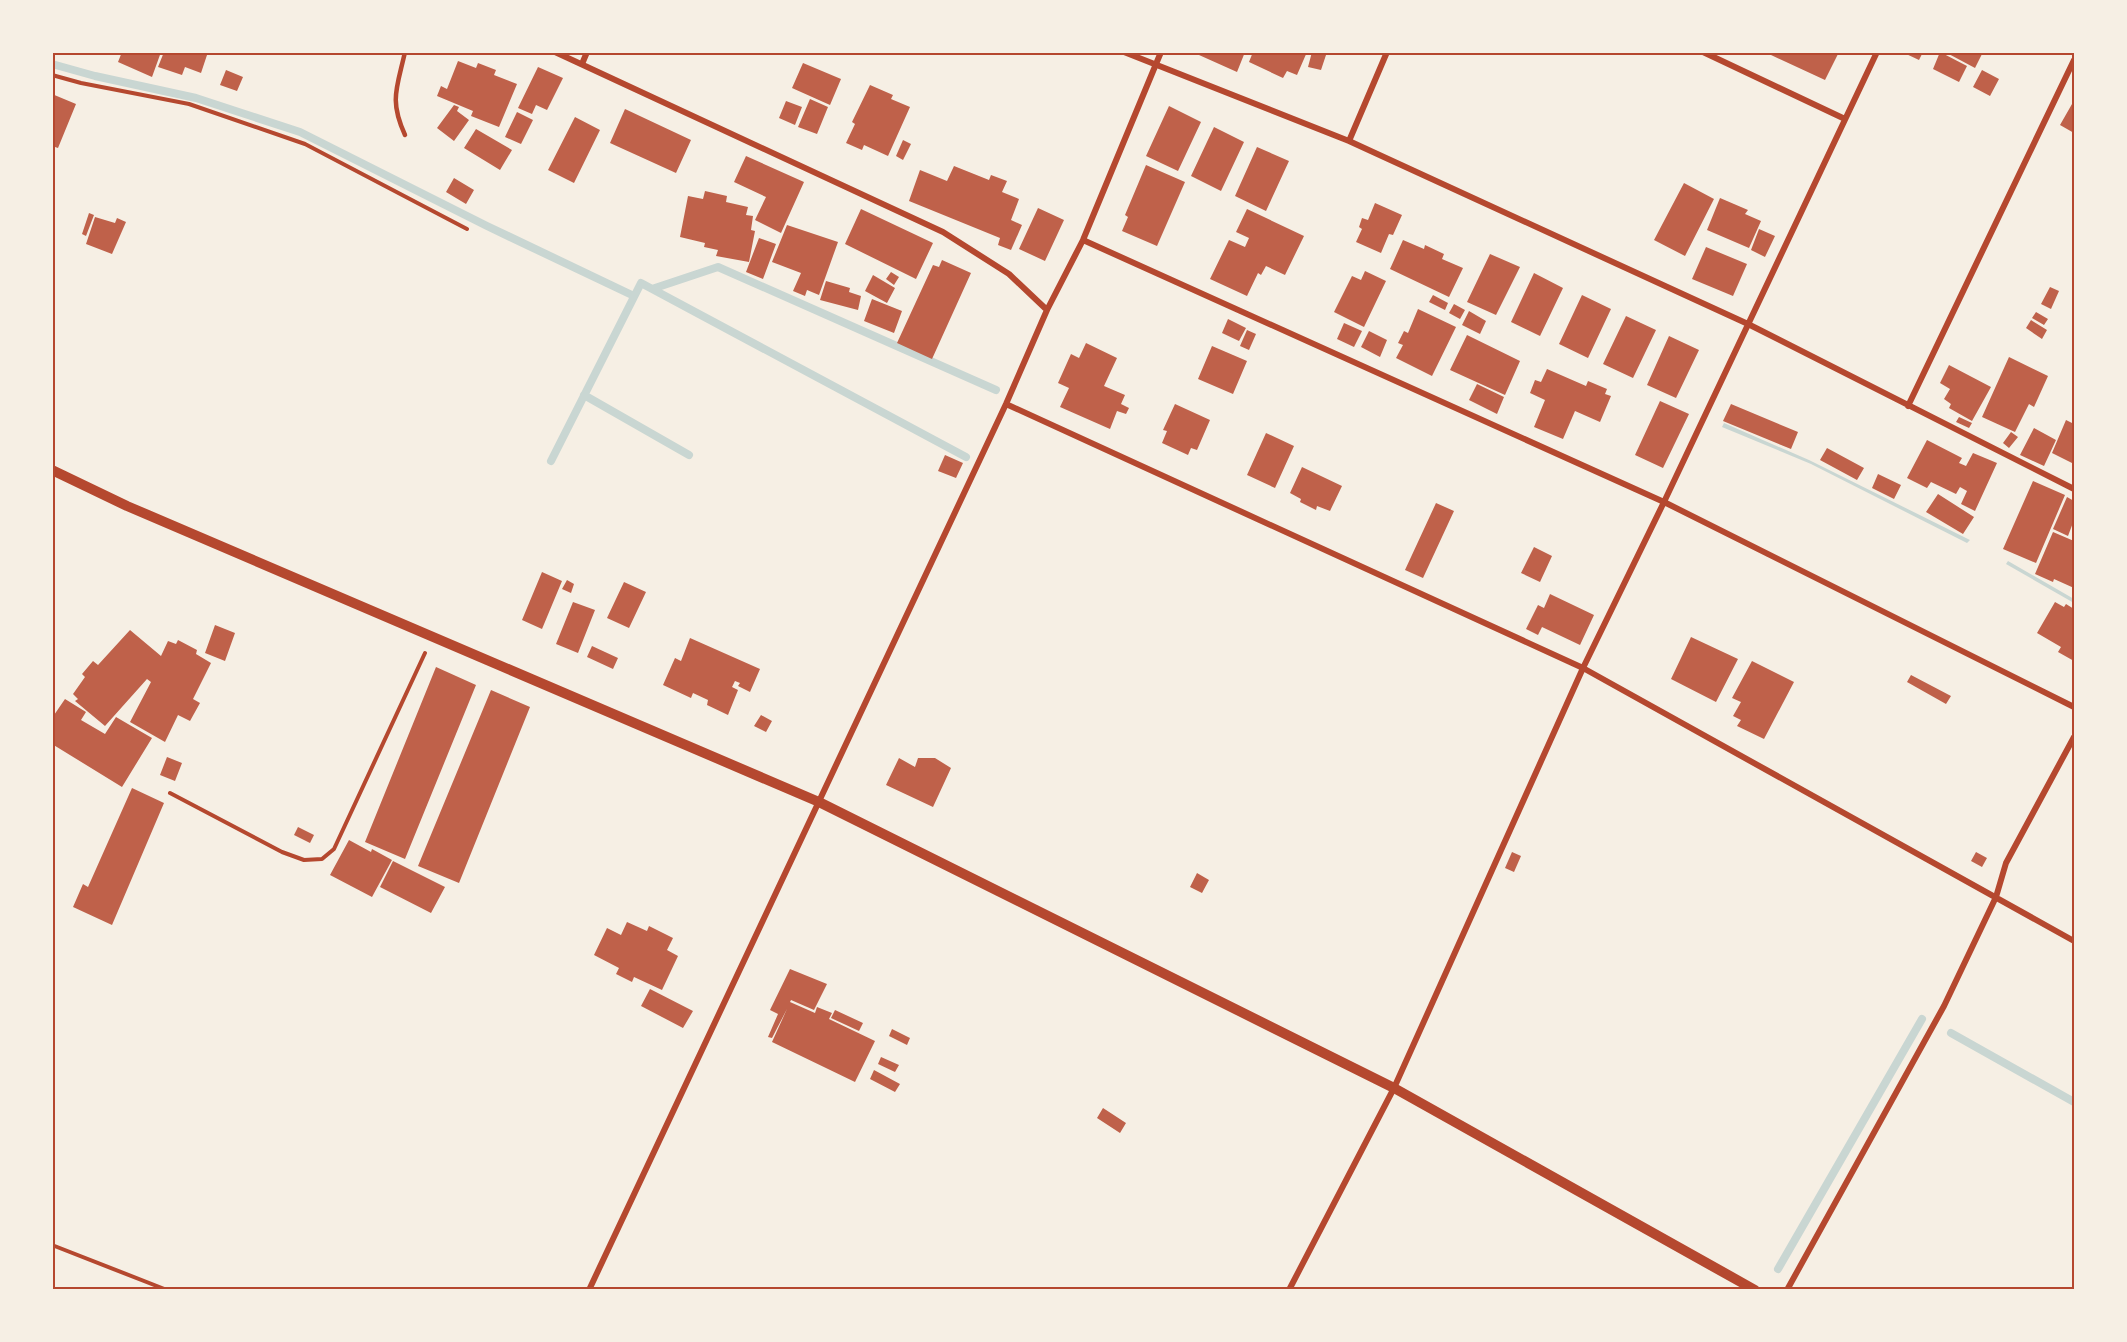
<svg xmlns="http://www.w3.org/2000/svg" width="2127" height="1342" viewBox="0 0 2127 1342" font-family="Lato,sans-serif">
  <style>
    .water { fill: #c9d6d2 }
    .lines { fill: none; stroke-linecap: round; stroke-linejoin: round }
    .stream { stroke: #c9d6d2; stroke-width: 8 }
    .building { fill: #bf614a }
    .path { stroke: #b5482f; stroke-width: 4 }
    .service { stroke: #b5482f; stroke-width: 4.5 }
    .minor { stroke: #b5482f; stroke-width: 6 }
    .tertiary { stroke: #b5482f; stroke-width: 10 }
    .neatline { fill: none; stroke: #b5482f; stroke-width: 2 }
  </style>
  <rect width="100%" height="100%" fill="#f6efe4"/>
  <path class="water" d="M1724 423 1809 460 1970 540 1967 543 1811 464 1722 427Z
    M2008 561 2074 599V603L2006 564Z"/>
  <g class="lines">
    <path class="stream" d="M52 64 95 76 196 98 300 132 487 226 634 296
      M652 289 718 267 996 390
      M584 395 689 455
      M551 461 641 283 966 457
      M1951 1033 2074 1102
      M1778 1269 1922 1019"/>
  </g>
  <path class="building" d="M122 52H161L152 77 118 62Z
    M164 52H208L201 73 185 67 182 75 158 67Z
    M1200 52H1245L1237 72 1199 55Z
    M1253 52H1307L1297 75 1287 71 1283 78 1249 62Z
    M1312 52H1327L1321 70 1308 67Z
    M1772 52H1839L1825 80 1771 55Z
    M1902 52H1923L1919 60Z
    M1940 52 1967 66 1959 82 1933 69Z
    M1945 52H1983L1975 68Z
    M458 61 476 68 478 63 496 70 494 75 517 84 499 127 471 116 473 111 437 96 441 86 447 89Z
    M803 63 841 79 830 105 792 88Z
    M538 67 563 78 547 110 536 105 532 114 518 108Z
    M226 70 243 77 237 91 220 85Z
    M1982 70 1999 79 1990 96 1973 87Z
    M870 85 893 95 891 99 910 107 888 156 864 145 862 150 846 143 855 124 852 122Z
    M52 94 76 104 58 148 52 146Z
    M810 99 828 107 817 134 798 127Z
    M786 101 802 107 795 125 779 118Z
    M2072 104 2074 106V133L2060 125Z
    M454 105 459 107 457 111 469 120 454 141 437 128Z
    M1169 106 1201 122 1178 171 1146 156Z
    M625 109 691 140 676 173 610 143Z
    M517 112 533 120 521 144 505 137Z
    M575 117 600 130 574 183 548 170Z
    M1214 127 1244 142 1221 191 1191 176Z
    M476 129 512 150 500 170 464 148Z
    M903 140 911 144 903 160 896 156Z
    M1257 147 1289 161 1266 211 1235 196Z
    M746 156 804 182 781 233 755 220 766 197 734 182Z
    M1146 165 1185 182 1157 246 1122 231 1128 217 1125 215Z
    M954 166 989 180 991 175 1007 181 1002 192 1019 199 1011 220 1022 225 1011 250 998 245 1000 238 909 201 920 170 947 181Z
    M454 178 474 190 466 204 446 192Z
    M1684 183 1714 199 1685 256 1654 240Z
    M705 191 727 196 726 202 748 207 746 215 753 216 751 230 755 231 749 262 716 256 718 250 704 247 705 243 680 237 688 196 703 199Z
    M1720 198 1748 210 1745 214 1761 221 1749 248 1707 230Z
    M1375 203 1402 215 1393 235 1389 234 1381 253 1356 242 1362 229 1359 227 1362 218 1368 220Z
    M1038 208 1064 220 1045 261 1019 249Z
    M861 209 933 243 916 279 845 244Z
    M1247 209 1304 236 1285 275 1266 266 1261 275 1258 273 1247 296 1210 279 1229 240 1245 247 1249 238 1236 232Z
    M89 213 94 215 86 236 82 234Z
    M95 217 115 223 117 218 126 222 112 254 86 244Z
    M787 225 838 242 819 295 807 290 805 296 793 291 801 273 772 262Z
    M1759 229 1775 236 1765 257 1751 250Z
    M759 238 776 244 763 279 746 272Z
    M1403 240 1424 249 1425 245 1444 254 1442 259 1463 268 1449 297 1390 269Z
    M1706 247 1747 264 1733 296 1692 279Z
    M1490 254 1520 267 1496 315 1467 302Z
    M942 260 971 273 932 359 897 343 933 265 939 267Z
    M1365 271 1386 281 1364 327 1334 312 1352 276 1361 280Z
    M891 272 899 277 894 285 886 279Z
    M1534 273 1563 288 1540 336 1511 322Z
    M873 275 895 288 887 303 865 291Z
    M826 281 850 288 849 292 861 296 858 310 820 300Z
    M2050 287 2059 291 2051 309 2041 304Z
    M1433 295 1448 303 1445 310 1429 302Z
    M1582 295 1611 309 1588 358 1559 344Z
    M872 299 902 311 894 333 864 321Z
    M1454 304 1465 310 1460 319 1449 313Z
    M1418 309 1456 327 1432 376 1396 358 1403 345 1398 343 1404 331 1408 333Z
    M1469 311 1486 321 1480 334 1462 325Z
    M2036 312 2048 319 2044 325 2032 318Z
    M1626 316 1656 330 1633 378 1603 364Z
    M1228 319 1246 328 1239 341 1222 333Z
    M2031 320 2047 330 2042 339 2026 328Z
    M1344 323 1362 331 1354 347 1337 339Z
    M1247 330 1256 334 1249 350 1240 346Z
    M1369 331 1387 340 1380 357 1361 347Z
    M1467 335 1520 361 1505 395 1450 370Z
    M1669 336 1699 350 1676 398 1647 385Z
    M1086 343 1117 358 1104 386 1125 395 1121 404 1129 408 1126 414 1117 411 1110 429 1060 407 1069 388 1058 383 1071 354 1079 358Z
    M1212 346 1247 361 1233 394 1198 379Z
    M2009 357 2048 376 2034 407 2029 404 2015 432 1982 417Z
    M1949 365 1991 387 1972 421 1949 408 1951 404 1944 399 1950 389 1940 383Z
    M1547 369 1586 386 1588 381 1607 389 1605 394 1611 396 1600 422 1575 411 1563 439 1534 427 1545 400 1530 393 1535 380 1541 382Z
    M1477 384 1504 397 1497 414 1469 400Z
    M1660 401 1689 414 1663 468 1635 455Z
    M1175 404 1210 420 1197 450 1191 448 1188 455 1162 443 1167 431 1163 430Z
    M1731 404 1798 432 1791 449 1723 421Z
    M1959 417 1972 423 1969 428 1956 422Z
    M2066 420 2074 424V464L2052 453Z
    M2034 428 2056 440 2044 466 2020 455Z
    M2011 432 2018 437 2009 448 2003 443Z
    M1266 433 1294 446 1275 488 1247 475Z
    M1927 440 1962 458 1959 463 1966 466 1973 453 1997 463 1975 511 1961 504 1967 491 1960 487 1956 494 1931 482 1927 488 1907 478Z
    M1827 448 1864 468 1857 480 1820 460Z
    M945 455 963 463 956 478 938 471Z
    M1302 467 1342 486 1330 511 1317 506 1316 510 1300 502 1301 499 1290 493Z
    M1878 474 1901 485 1894 499 1872 488Z
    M2033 481 2065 495 2036 563 2003 549Z
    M1938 494 1974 517 1963 534 1926 512Z
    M2067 497 2074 501V520L2068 536 2053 529Z
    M1436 503 1454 511 1423 578 1405 570Z
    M2053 532 2074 541V588L2054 579 2053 582 2035 574Z
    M1534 547 1552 556 1540 582 1521 573Z
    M542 572 562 581 542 629 522 620Z
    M567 580 574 584 571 593 562 589Z
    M624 582 646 592 629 628 607 618Z
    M1550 594 1594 615 1580 645 1542 627 1538 635 1526 629 1538 605 1544 608Z
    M573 602 595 610 578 653 556 644Z
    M2055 602 2064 607 2066 604 2074 609V661L2058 652 2061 647 2037 633Z
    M215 625 235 633 225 661 205 653Z
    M130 630 161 656 168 641 176 644 178 640 197 650 196 654 211 663 193 699 200 703 190 721 178 715 165 742 130 722 151 682 147 679 105 726 75 701 78 699 73 694 85 677 82 674 93 661 98 665Z
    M1691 637 1738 659 1716 702 1671 679Z
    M690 638 760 669 750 692 738 686 740 683 735 681 732 687 738 690 728 715 707 705 708 700 693 693 691 698 663 685 675 658 681 661Z
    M592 646 618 658 613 669 587 657Z
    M1752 661 1794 682 1764 739 1737 726 1741 720 1733 716 1741 702 1732 698Z
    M436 667 476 685 405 859 365 842Z
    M1911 675 1951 696 1946 704 1907 682Z
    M491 690 530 707 459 883 418 866Z
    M65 699 86 712 81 720 105 734 116 717 152 738 122 787 52 744V718Z
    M761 715 772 721 766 732 754 726Z
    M167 757 182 763 175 781 160 775Z
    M899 758 915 767 918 758H935L951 768 933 807 886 785Z
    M132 788 164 803 112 925 73 907 83 884 88 887Z
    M298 827 314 835 310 843 294 835Z
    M349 840 371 852 372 849 392 860 372 897 330 875Z
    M1512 852 1521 856 1514 872 1505 868Z
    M1976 852 1987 858 1982 867 1971 861Z
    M393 861 445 887 431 913 380 887Z
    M1197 873 1209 880 1202 893 1190 887Z
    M627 922 647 931 649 926 673 938 667 950 678 956 662 990 634 977 632 982 616 974 619 968 594 955 607 928 621 935Z
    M790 969 827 984 814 1010 791 1000 790 1002 815 1013 817 1007 832 1013 829 1019 875 1041 855 1082 772 1042 787 1009 772 1038 768 1037 778 1014 770 1010Z
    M650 989 693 1011 683 1028 641 1006Z
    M835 1010 863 1023 859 1031 831 1018Z
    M892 1029 910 1038 907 1045 889 1036Z
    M881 1057 899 1065 895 1072 878 1064Z
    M874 1070 900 1084 895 1092 870 1079Z
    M1103 1108 1126 1123 1120 1133 1097 1118Z"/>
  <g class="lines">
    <path class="path" d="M52 75 81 83 189 104 305 144 467 229
      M170 793 282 852 304 860 322 859 334 849 425 653
      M52 1245 167 1290"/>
    <path class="service" d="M405 52C397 88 389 100 405 135"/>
    <path class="minor" d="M555 52 943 232 1009 274 1047 310
      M1124 52 1349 141 1748 324 2074 489
      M1703 52 1845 119
      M582 64 587 52
      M1349 141 1387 52
      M1083 240 1664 502 2074 707
      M1006 404 1583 668 2074 941
      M1908 406 2074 60
      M589 1290 1006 404 1047 310 1083 240 1161 52
      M1289 1290 1394 1088 1583 668 1664 502 1877 52
      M1787 1290 1944 1006 1996 897 2006 863 2074 737"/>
    <path class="tertiary" d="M52 470 127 506 819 802 1394 1088 1755 1290"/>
  </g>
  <rect width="2127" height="1342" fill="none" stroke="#f6efe4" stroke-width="108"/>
  <rect x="54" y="54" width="2019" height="1234" class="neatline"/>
</svg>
